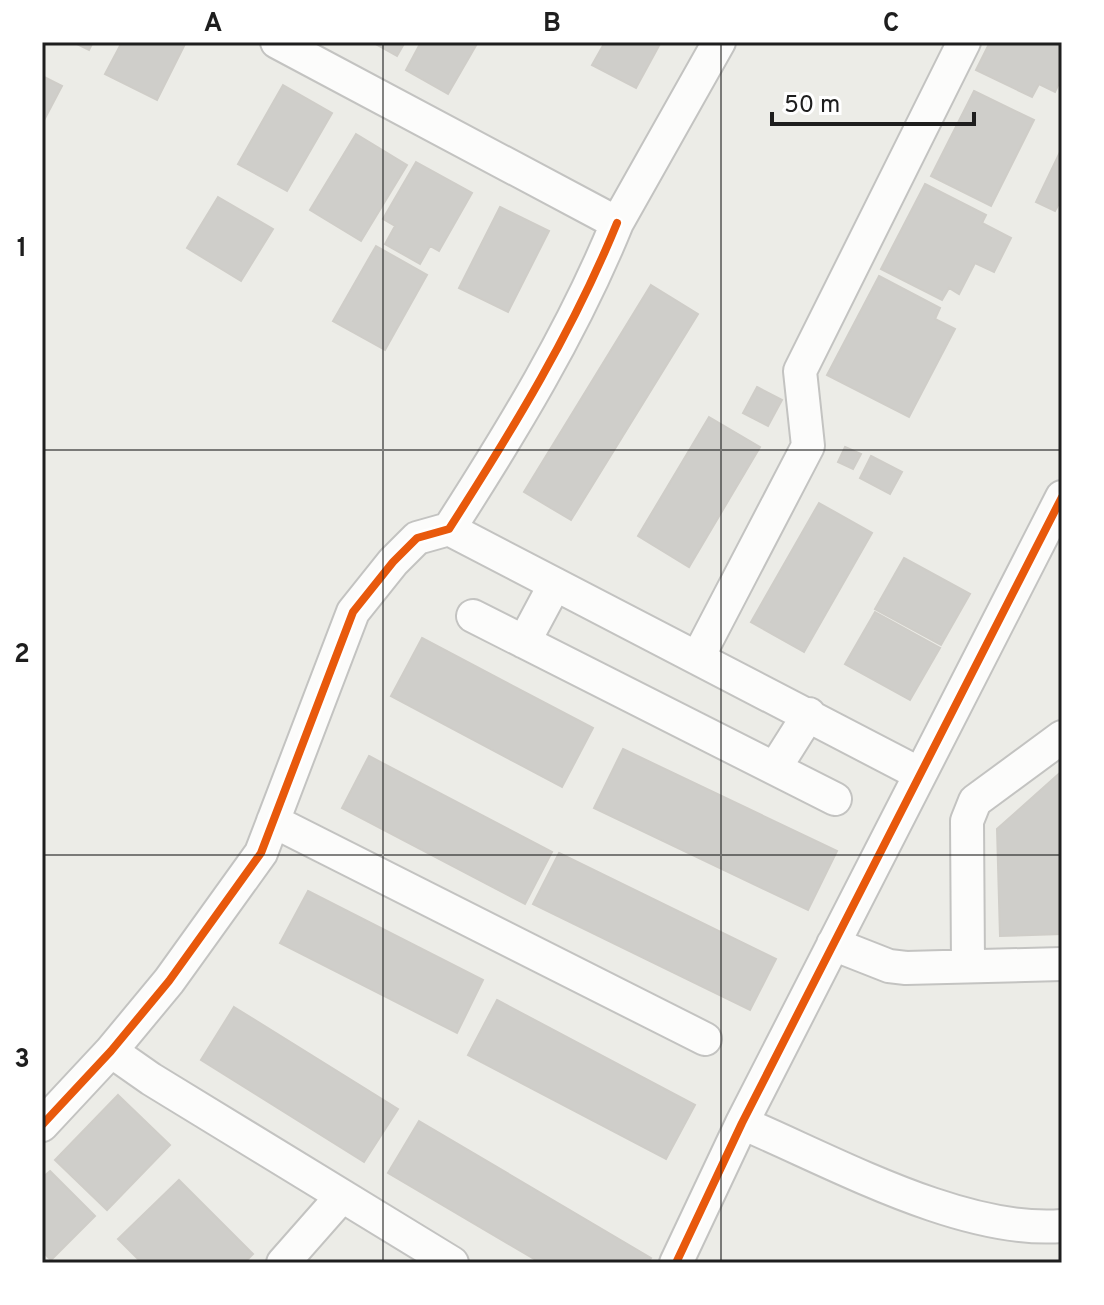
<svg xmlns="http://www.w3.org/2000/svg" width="1104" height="1305" viewBox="0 0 1104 1305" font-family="Overpass,sans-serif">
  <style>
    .building { fill: #cfceca; stroke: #cfcdc8; stroke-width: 2 }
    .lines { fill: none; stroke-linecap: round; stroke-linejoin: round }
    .minor-casing { stroke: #c3c3c1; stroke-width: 36 }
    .minor { stroke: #fcfcfb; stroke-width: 32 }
    .cycleway-casing { stroke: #fff; stroke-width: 13 }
    .cycleway { stroke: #e8590c; stroke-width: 8 }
    .grid { fill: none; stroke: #1e1e1e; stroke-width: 2; stroke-opacity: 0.55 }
    .neatline { fill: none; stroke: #1e1e1e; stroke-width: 3 }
    .grid-label { font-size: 26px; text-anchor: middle; font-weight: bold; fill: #1e1e1e }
  </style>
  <rect width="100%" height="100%" fill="#ecece7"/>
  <path class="building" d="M73 42H93L89 50Z
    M122 42H186L157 100 105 74Z
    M372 42H405L397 56Z
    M421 42H478L448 94 406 70Z
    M605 42H661L636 88 592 65Z
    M990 42H1062V77L1055 92 1039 84 1032 97 976 70Z
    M42 76 62 86 42 124Z
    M283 85 332 113 287 191 238 164Z
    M974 91 1034 120 991 206 931 176Z
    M356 134 407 165 361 241 310 210Z
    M1062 148V198L1055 211 1036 202Z
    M416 162 472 193 439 251 430 246 420 264 385 244 395 226 383 219Z
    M925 184 986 215 982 223 1011 238 994 272 975 263 959 294 949 288 942 300 881 269Z
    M218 197 273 229 241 281 187 248Z
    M500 207 549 231 508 312 459 288Z
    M376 246 427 275 385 350 333 321Z
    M879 276 940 308 935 319 955 329 909 417 827 375Z
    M651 285 698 314 571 520 524 492Z
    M757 387 782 400 768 426 743 413Z
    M709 417 760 447 689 567 638 536Z
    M845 447 861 454 853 469 838 462Z
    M871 456 902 472 890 494 860 478Z
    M819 503 872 533 804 652 751 622Z
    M904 558 970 594 941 645 875 609Z
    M875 612 940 648 910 700 845 664Z
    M422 638 593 728 562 787 391 696Z
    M623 749 837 851 808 910 594 808Z
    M369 756 552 852 525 904 342 808Z
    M1062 771V934L1000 936 997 829Z
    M559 853 776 959 750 1010 533 904Z
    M308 891 483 980 457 1033 280 943Z
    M497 1000 695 1105 666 1159 468 1055Z
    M234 1007 398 1109 364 1162 201 1060Z
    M118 1095 170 1145 107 1210 55 1160Z
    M419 1121 651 1258 648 1263H541L388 1173Z
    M50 1171 95 1216 51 1260 42 1251V1178Z
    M179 1180 253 1254 244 1263H136L139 1260 118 1239Z"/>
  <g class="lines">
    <g class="minor-casing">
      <path id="minor" d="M277 42 617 223 719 42
        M449 529 920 774
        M473 616 835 799
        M524 642 555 584
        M698 657 808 446 800 371 964 42
        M775 768 809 714
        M273 821 705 1039
        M833 944 889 966 906 968 1062 964
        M968 965 967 821 975 801 1062 737
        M111 1051 151 1079 452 1263
        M742 1123C834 1162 962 1234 1062 1226
        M42 1125 111 1051 169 981 261 853 353 612 393 562 417 538 449 529C512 431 573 331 617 223
        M283 1263 342 1196
        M676 1263 742 1123 1062 497"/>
    </g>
    <use href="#minor" class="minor"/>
    <g class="cycleway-casing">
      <path id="cycleway" d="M42 1125 111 1051 169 981 261 853 353 612 393 562 417 538 449 529C512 431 573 331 617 223
        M676 1263 742 1123 1062 497"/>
    </g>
    <use href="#cycleway" class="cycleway"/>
  </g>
  <path class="grid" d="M383 42V1263M721 42V1263M42 450H1062M42 855H1062"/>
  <rect width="1104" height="1305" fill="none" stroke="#ffffff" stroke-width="88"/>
  <path d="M772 112v12h202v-12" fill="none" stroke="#1e1e1e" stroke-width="4"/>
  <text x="784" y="112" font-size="24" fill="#1e1e1e" stroke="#ffffff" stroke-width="6" paint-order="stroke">50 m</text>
  <rect x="44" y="44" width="1016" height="1217" class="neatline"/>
  <g class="grid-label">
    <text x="213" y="31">A</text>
    <text x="552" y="31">B</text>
    <text x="891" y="31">C</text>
    <text x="22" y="256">1</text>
    <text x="22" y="662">2</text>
    <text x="22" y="1067">3</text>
  </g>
</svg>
